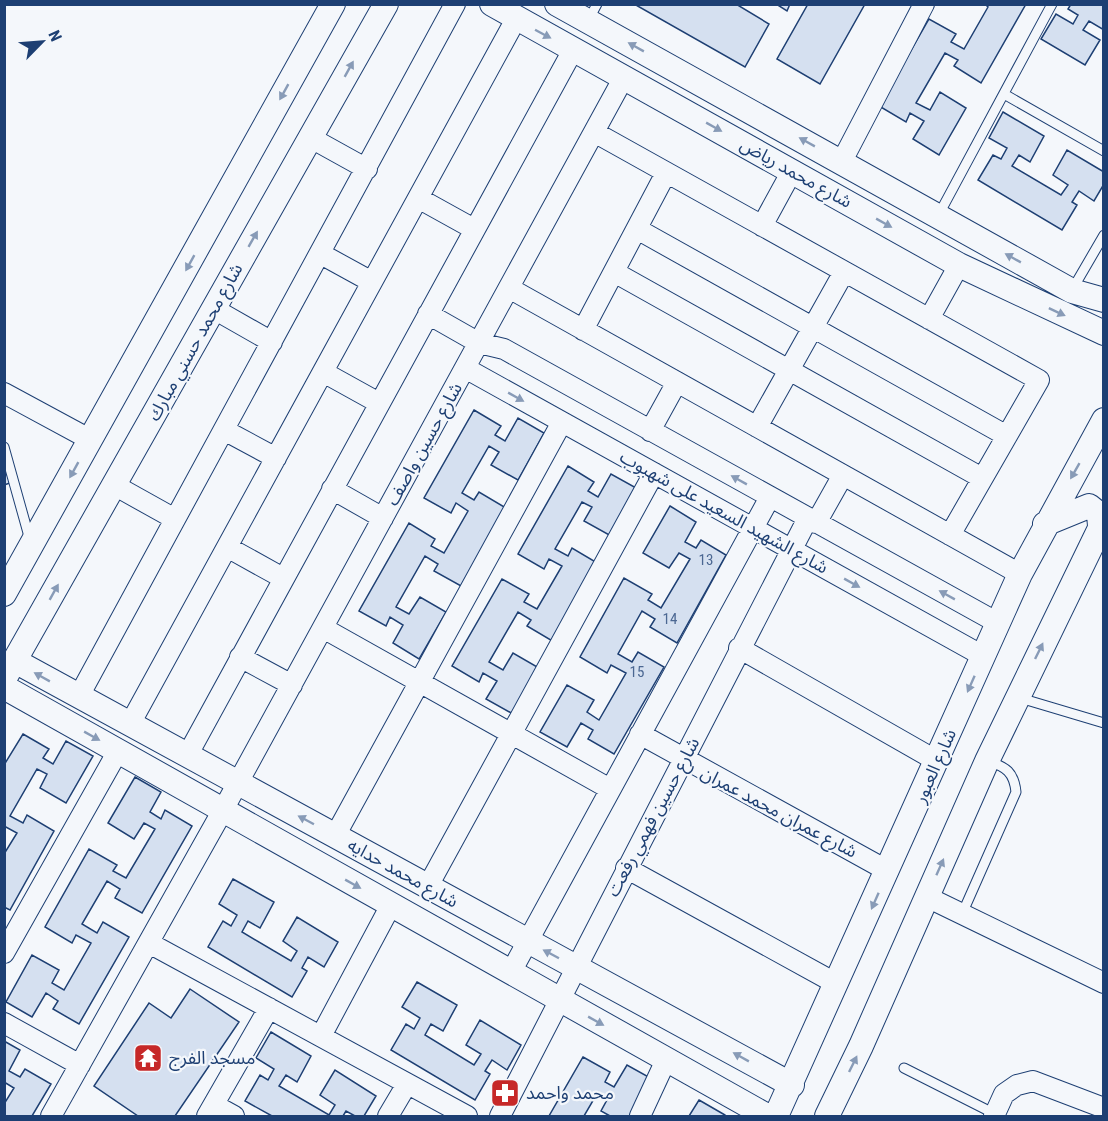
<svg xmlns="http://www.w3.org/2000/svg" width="1108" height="1121" viewBox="0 0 1108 1121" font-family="'Roboto Condensed','Noto Sans Arabic',sans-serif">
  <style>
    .building { fill: #d5e0f0; stroke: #1d3f73; stroke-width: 1.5 }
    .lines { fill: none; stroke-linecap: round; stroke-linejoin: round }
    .service-casing { stroke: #1d3f73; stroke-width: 11 }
    .minor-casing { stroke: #1d3f73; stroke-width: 22 }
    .tertiary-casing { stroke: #1d3f73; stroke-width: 26 }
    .service { stroke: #f4f7fb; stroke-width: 9 }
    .minor { stroke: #f4f7fb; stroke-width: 20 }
    .tertiary { stroke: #f4f7fb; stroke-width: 24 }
    .oneway { fill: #889bb7 }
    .labels { text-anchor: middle; stroke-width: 4.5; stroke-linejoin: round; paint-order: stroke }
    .number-label { font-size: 15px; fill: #4b6792 }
    .street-label { font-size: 18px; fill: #1d3f73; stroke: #f4f7fb }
    .poi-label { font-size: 18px; fill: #1d3f73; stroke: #f4f7fb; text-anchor: start }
  </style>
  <rect width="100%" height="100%" fill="#f4f7fb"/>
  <path class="building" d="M634 4H736L769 24 745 67Z
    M776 4H790L787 11Z
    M808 4H865L820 84 777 59Z
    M985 4H1026L981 83 954 66 958 60 945 53 916 103 930 110 940 92 966 108 939 155 913 139 924 121 910 113 906 122 879 106 929 19 956 34 951 42 964 49 988 7Z
    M1071 4H1104V30L1089 21 1083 30 1100 40 1085 65 1041 39 1056 14 1073 24 1078 15 1068 9Z
    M1003 112 1044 136 1030 162 1019 155 1012 166 1061 195 1068 185 1053 175 1067 150 1104 172V184L1094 201 1079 191 1072 202 1077 205 1062 230 978 180 993 155 1001 159 1007 148 989 138Z
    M474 410 501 426 495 435 505 441 518 418 544 433 518 480 491 465 499 452 489 446 462 493 474 500 479 492 506 508 461 586 434 571 438 564 425 556 396 607 409 614 420 597 446 612 419 659 393 643 403 625 390 617 386 626 359 611 409 523 435 539 431 546 444 553 468 511 456 503 451 513 424 498Z
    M4 466 10 483 4 485Z
    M568 466 594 482 588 491 598 497 611 474 638 489 611 536 584 521 592 507 582 502 555 549 568 556 572 548 599 564 554 642 527 626 531 620 518 612 489 662 503 670 513 653 539 668 513 714 486 699 497 681 483 673 479 682 452 666 502 579 529 594 524 602 537 609 562 566 549 559 544 569 518 554Z
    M670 506 696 522 685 542 696 548 701 540 726 555 677 643 650 627 655 619 642 611 618 654 632 662 638 652 664 667 614 754 588 739 593 730 581 723 567 747 540 732 567 685 594 700 587 712 599 720 626 673 611 665 607 673 580 657 624 578 652 594 648 600 661 608 690 559 679 553 669 568 643 553Z
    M23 734 49 749 43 758 53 764 66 741 93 756 66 803 40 788 47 774 37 769 10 816 23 823 27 815 54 831 10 910 4 907V854L17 833 4 826V765Z
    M135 777 161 792 150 812 161 819 165 810 192 826 142 913 115 898 120 889 107 881 82 924 97 933 103 922 129 937 79 1024 53 1009 58 1001 46 993 32 1017 6 1002 32 955 59 970 52 983 64 990 91 943 76 935 72 943 45 927 89 849 117 865 113 871 126 878 155 829 144 823 134 839 108 823Z
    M233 879 274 902 260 928 248 921 242 932 291 961 297 951 283 941 297 917 338 942 324 967 308 957 302 968 307 971 292 997 208 947 223 921 231 926 237 915 219 904Z
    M417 982 457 1005 443 1031 431 1024 425 1035 474 1065 481 1054 466 1045 480 1020 521 1045 507 1070 492 1060 485 1071 490 1074 475 1100 391 1050 406 1024 414 1029 420 1018 402 1007Z
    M190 989 239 1022 175 1116H138L94 1086 149 1003 171 1018Z
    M271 1032 311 1056 297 1082 286 1075 279 1086 329 1115 335 1105 320 1095 335 1070 376 1096 364 1116H355L346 1111 343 1116H272L245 1101 260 1075 268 1080 274 1069 256 1058Z
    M4 1041 20 1050 9 1071 20 1077 25 1069 51 1084 32 1116H4V1104L14 1088 4 1082Z
    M583 1057 610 1072 605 1082 614 1087 627 1065 654 1080 633 1116H610L601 1111 608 1098 598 1092 584 1116H549Z
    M699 1100 725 1115V1116H689Z"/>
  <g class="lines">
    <g class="service-casing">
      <path id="service" d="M588 21 597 4
        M1004 94 1104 151
        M938 216 1052 4
        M1072 290 1104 235
        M4 447 30 540
        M1020 698 1104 723
        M962 914 1016 792C1014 772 1006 767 988 761
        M904 1068 995 1114"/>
    </g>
    <g class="minor-casing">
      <path id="minor" d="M594 132 1039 380 950 535
        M311 138 367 169
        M842 161 924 4
        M418 198 474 229
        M762 226 792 171
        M637 229 1007 436
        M321 254 372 282
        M614 272 982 478
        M509 288 1020 574
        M214 309 272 342
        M428 314 479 343 504 349 998 623
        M929 319 959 265
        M583 330 666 173
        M465 368 983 656
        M323 372 379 403
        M4 393 91 440
        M757 427 844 272
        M224 430 276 458
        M650 431 677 382
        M114 485 175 519
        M332 489 383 518
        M816 523 843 475
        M227 547 283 578
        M323 628 610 789
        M739 648 937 761
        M240 657 292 685
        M79 696 455 4
        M130 724 516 19
        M640 734 888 871
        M187 756 573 50
        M335 836 562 422
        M626 868 837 984
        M428 886 654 473
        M927 897 1104 983
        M149 943 467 1116
        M4 953 118 751
        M511 972 770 497
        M4 1023 80 1065
        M321 1036 391 905
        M214 1105 234 1116
        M51 1116 223 810 624 77
        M207 1116 269 1008
        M388 1116 407 1084
        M500 1116 808 518
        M640 1116 666 1060
        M994 1116 1004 1094 1017 1085 1033 1081 1104 1108"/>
    </g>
    <g class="tertiary-casing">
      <path id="tertiary" d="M492 4 959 265 1104 333
        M557 4 1072 291 1104 300
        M1045 524 1089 506 1099 514 1100 526
        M4 594 333 4
        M15 661 792 1085
        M7 674 386 4
        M4 687 767 1116
        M776 1116 1020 574 1104 420
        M827 1116 861 1046 987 761 1104 520"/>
    </g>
    <use href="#service" class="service"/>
    <use href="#minor" class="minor"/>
    <use href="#tertiary" class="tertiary"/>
  </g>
  <defs><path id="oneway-solid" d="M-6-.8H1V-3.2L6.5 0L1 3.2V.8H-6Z" transform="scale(1.5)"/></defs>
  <g class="oneway">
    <use href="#oneway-solid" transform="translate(543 34) rotate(28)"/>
    <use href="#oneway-solid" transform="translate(636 47) rotate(-151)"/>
    <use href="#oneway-solid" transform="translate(349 69) rotate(-61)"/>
    <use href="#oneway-solid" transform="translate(284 92) rotate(119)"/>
    <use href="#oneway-solid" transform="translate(714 127) rotate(29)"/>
    <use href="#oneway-solid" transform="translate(807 142) rotate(-151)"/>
    <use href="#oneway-solid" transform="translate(884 223) rotate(29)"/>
    <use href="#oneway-solid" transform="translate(253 239) rotate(-60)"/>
    <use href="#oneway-solid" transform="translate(1013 258) rotate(-151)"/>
    <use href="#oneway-solid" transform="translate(190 263) rotate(119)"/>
    <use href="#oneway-solid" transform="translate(1057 312) rotate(25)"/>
    <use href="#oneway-solid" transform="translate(516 397) rotate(29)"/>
    <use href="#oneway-solid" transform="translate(74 470) rotate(119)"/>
    <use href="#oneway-solid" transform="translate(1075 471) rotate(120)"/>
    <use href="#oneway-solid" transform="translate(739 480) rotate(-151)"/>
    <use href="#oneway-solid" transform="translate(852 583) rotate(29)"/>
    <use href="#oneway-solid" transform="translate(54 592) rotate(-61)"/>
    <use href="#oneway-solid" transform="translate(947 595) rotate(-151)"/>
    <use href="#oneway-solid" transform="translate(1039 651) rotate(-64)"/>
    <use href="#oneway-solid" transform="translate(42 677) rotate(-151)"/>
    <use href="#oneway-solid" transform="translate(971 684) rotate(114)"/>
    <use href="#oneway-solid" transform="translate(92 736) rotate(29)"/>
    <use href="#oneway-solid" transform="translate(306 820) rotate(-152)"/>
    <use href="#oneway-solid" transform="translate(940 867) rotate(-66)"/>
    <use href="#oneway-solid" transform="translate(353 884) rotate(29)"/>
    <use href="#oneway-solid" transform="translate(875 901) rotate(114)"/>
    <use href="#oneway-solid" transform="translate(551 954) rotate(-152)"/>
    <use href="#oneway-solid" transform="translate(596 1021) rotate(29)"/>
    <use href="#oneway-solid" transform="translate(741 1057) rotate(-151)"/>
    <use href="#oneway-solid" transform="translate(853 1064) rotate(-64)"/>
  </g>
  <defs>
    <g id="temple-square" transform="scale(1.5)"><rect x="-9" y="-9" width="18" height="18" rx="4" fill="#c62828" stroke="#f4f7fb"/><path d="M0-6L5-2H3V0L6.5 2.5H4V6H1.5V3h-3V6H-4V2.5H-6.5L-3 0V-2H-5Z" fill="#fff"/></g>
    <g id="pharmacy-square" transform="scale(1.5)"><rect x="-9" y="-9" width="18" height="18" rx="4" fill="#c62828" stroke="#f4f7fb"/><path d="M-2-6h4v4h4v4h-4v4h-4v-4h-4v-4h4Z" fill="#fff"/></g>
  </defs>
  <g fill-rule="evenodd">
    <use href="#temple-square" x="148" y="1058"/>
    <use href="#pharmacy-square" x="505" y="1093"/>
  </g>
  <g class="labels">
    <g class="number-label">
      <text x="706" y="565">13</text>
      <text x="670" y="624">14</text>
      <text x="637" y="677">15</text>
    </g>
    <g class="street-label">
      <text transform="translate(796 173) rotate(29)" y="6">شارع محمد رياض</text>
      <text transform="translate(195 342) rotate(-61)" y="6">شارع محمد حسني مبارك</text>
      <text transform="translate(424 444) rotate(-61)" y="6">شارع حسين واصف</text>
      <text transform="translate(724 512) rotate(29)" y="6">شارع الشهيد السعيد على شهبوب</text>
      <text transform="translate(935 766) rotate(-66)" y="6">شارع العبور</text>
      <text transform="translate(779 812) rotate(28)" y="6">شارع عمران محمد عمران</text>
      <text transform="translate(653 817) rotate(-62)" y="6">شارع حسين فهمي رفعت</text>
      <text transform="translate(403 873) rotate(29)" y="6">شارع محمد حدايه</text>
    </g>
    <g class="poi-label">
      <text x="169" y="1064">مسجد الفرج</text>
      <text x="526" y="1099">محمد واحمد</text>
    </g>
  </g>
  <rect width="1108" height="1121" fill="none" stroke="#1d3f73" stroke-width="12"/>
  <g transform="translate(42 42) rotate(65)" stroke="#f4f7fb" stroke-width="4.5" paint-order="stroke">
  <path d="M0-4.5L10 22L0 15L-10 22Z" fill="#1d3f73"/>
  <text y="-9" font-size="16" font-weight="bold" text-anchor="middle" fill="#1d3f73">N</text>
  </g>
</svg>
